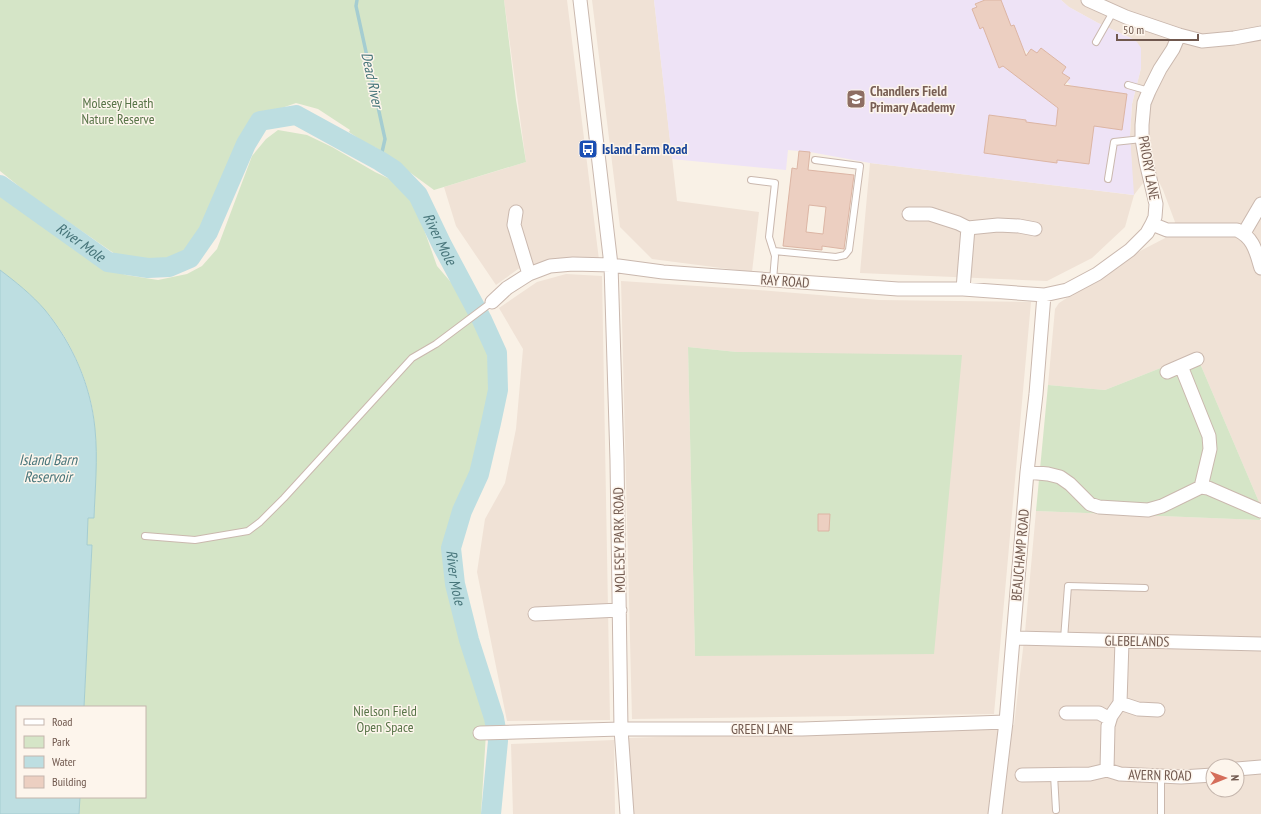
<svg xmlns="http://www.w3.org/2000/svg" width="1261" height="814" viewBox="0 0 1261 814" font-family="'PT Sans Narrow',sans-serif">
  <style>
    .residential { fill: #f0e2d6; fill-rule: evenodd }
    .education { fill: #eee3f6 }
    .green { fill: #d5e5c7 }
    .water { fill: #bddee1; stroke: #a5cdd1 }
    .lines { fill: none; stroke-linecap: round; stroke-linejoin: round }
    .stream { stroke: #a5cdd1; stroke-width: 3.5 }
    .river { stroke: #bddee1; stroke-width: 20 }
    .building { fill: #eccfc1; stroke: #dcb5a4; fill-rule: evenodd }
    .service-casing { stroke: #cab8ae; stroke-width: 8 }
    .minor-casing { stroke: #cab8ae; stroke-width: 15 }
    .service { stroke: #fff; stroke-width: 6 }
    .minor { stroke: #fff; stroke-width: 13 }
    .labels { text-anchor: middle; stroke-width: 3; stroke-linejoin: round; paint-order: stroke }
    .education-label { font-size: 14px; font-weight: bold; fill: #785e54; stroke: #fdf5ec; text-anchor: start }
    .park-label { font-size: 14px; fill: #587448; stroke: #fdf5ec }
    .transit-label { font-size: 14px; font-weight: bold; fill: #164399; stroke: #fdf5ec; text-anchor: start }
    .street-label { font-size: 14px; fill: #70584e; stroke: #fdf5ec }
    .water-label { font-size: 15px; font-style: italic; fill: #47757a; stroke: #fdf5ec }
  </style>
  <rect width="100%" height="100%" fill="#f9f1e6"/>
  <path class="residential" d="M504 0H567L599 260 564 258 521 267 496 285 456 226 444 187 526 162Z
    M592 0H654L677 201 759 212 752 272 652 259 620 227Z
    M1061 0H1261V502H1259L1196 354 1105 390 1048 385 1055 309 1059 303 1142 250 1171 235 1175 222 1163 190 1153 170 1134 195 1125 227 1092 258 1047 281 860 273 870 163 1133 195 1130 135 1132 104 1141 68 1131 38 1098 23 1069 7Z
    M566 274 602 276 610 720 507 721 477 572 485 519 505 483 516 429 523 349 499 308 537 282Z
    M621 281 758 290 879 300 1031 302 994 714 632 719ZM688 347 737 352 695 656Z
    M1036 511 1261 520V814H632L627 738 1014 725 1025 632ZM1213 766H1237V790H1213Z
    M614 740 615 814H513L511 744Z"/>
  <path class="education" d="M654 0H985L975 4 980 29 983 27 999 68 1003 66 1060 109 1056 126 1026 122V120L989 115 984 153 1057 163V160L1089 164 1095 118 1107 128 1122 130 1127 94 1072 86 1067 82 1070 78 1062 73 1066 67 1041 48 1037 53 1031 49 1028 53 1023 48 1009 27 1001 0H1061L1069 7 1098 23 1131 38 1137 42 1141 48V68L1132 104 1130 135 1134 195 870 163 810 152 788 150 786 170 672 159Z"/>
  <path class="green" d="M0 0H504L516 100 526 162 434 190 375 147 374 149 349 132 350 130 318 109 296 103 259 116 250 126 229 162 206 226 181 256 150 263 115 254 31 196 0 171Z
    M278 130 307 135 332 147 375 172 394 181 409 194 416 207 437 266 461 294 487 352 490 381 487 414 475 466 450 518 443 564 455 598 467 654 485 720 486 733 481 814H79L80 797H145V707H84L92 546 87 545 88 518H94C95 488 97 458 95 429 93 390 72 340 45 310 33 296 15 281 0 270V194L17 207 49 228 73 249 100 265 126 275 158 280 187 274 202 266 217 249 252 156 266 139Z
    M688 347 737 352 962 355 934 654 695 656Z
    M1196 354 1259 502 1260 520 1036 511 1048 385 1105 390Z"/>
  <path class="water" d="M0 270C16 282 32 295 45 310 73 344 91 386 95 429 98 459 95 489 94 518H88L87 545H92L84 707H17V797H80L79 814H0Z"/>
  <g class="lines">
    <path class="stream" d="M357 0 356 6 385 139 380 161"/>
    <path class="river" id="s1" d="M0 185 108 262 148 268 169 267 190 258 208 232 246 144 260 121 296 115 380 161 394 170 418 195 442 245 482 320 497 353 498 390 491 423 479 474 462 511 451 548 455 584 469 640 494 718 498 741 491 814"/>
  </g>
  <path class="building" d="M985 0H1001L1011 26 1014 25 1026 56 1031 49 1037 53 1041 48 1066 67 1062 73 1070 78 1064 85 1127 94 1122 130 1094 126 1089 164 1057 160V163L984 153 989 115 1026 120V122L1056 126 1058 108 1003 66 999 68 983 27 980 29 972 9 977 7 975 4Z
    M799 151 810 152 808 170 854 175 844 249 822 246V250L783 246 792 168 797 169ZM809 205 826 207 823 234 806 232Z
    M818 514H830L829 531H818Z"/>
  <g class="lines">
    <g class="service-casing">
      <path id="service" d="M1096 42 1113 12
        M1128 85 1149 91
        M1108 179 1114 142 1142 139
        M751 180 775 183 769 237 775 256 773 280
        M774 251 836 257 845 255 849 250 860 166 815 160
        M145 536 195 540 248 531 260 522 284 498 412 358 436 344 492 302
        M1064 639 1068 586 1145 588
        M1054 775 1056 810
        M1161 814V776"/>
    </g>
    <g class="minor-casing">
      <path id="minor" d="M580 0 611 265 617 460 621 729 627 814
        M1088 0 1126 17 1179 35 1202 41 1234 38 1261 33
        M516 212 514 225 529 274
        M909 214H930L958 223 968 228 998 225 1019 226 1035 229
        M1152 224 1167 230H1237C1254 238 1256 252 1261 268
        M1244 233 1261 204
        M963 289 968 228
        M492 302 507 288 529 274 550 266 573 264 611 265 663 272 898 289H963L1044 295 1067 290 1097 274 1130 250 1147 233 1152 224 1155 217 1156 204 1146 162 1142 139V125L1144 103 1149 91 1160 69 1173 49 1179 35
        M1181 366 1209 436 1210 449 1201 487
        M1167 372 1197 359
        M1027 472 1048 474 1060 477 1070 484 1090 504 1099 507 1148 510 1162 506 1201 487 1208 488 1261 511
        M535 614 620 610
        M1014 638 1261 644
        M1120 703 1138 709 1158 710
        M1066 713H1099L1110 719
        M480 733 621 729H802L1006 722
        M1237 769 1261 767
        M1107 770 1108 726 1111 716 1120 703 1122 641
        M1022 775 1090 774 1107 770 1120 774 1181 777 1213 775
        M995 814 1006 722 1027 472 1036 394 1044 295"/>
    </g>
    <use href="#service" class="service"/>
    <use href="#minor" class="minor"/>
  </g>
  <defs>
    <g id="school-square" transform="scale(1)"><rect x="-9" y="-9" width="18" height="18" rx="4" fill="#8d6e63" stroke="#fdf5ec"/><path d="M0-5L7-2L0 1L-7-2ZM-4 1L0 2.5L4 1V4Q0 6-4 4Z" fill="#fff"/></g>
    <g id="bus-square" transform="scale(1)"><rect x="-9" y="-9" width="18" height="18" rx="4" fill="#1a4fb4" stroke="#fdf5ec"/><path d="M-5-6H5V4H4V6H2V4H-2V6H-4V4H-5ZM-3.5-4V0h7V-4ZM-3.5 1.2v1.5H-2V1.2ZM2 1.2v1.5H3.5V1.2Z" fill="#fff"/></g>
  </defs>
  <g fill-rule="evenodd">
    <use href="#school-square" x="856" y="99"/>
    <use href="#bus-square" x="588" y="149"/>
  </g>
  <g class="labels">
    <g class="education-label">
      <text x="870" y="96">Chandlers Field<tspan x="870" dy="16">Primary Academy</tspan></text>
    </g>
    <g class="park-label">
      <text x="118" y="108">Molesey Heath<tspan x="118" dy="16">Nature Reserve</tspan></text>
      <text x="385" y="716">Nielson Field<tspan x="385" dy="16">Open Space</tspan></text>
    </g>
    <g class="transit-label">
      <text x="602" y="154">Island Farm Road</text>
    </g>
    <g class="street-label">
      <text transform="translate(1149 168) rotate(80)" y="5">PRIORY LANE</text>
      <text transform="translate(785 281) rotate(4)" y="5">RAY ROAD</text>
      <text transform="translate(619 540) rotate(-91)" y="5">MOLESEY PARK ROAD</text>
      <text transform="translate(1020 555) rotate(-85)" y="5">BEAUCHAMP ROAD</text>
      <text transform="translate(1137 641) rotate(1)" y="5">GLEBELANDS</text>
      <text x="762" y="734">GREEN LANE</text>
      <text transform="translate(1160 775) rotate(1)" y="5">AVERN ROAD</text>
    </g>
    <g class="water-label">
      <text transform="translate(372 80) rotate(78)" y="5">Dead River</text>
      <text dy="5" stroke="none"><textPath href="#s1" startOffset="604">River Mole</textPath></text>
      <text dy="5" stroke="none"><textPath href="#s1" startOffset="99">River Mole</textPath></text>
      <text x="48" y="465">Island Barn<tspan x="48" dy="17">Reservoir</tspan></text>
      <text dy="5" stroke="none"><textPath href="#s1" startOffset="964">River Mole</textPath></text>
    </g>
  </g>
  <rect x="16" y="706" width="130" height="92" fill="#fdf5ec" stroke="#c5b6ad"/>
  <rect x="24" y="719" width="20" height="6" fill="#ffffff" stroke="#c5b6ad"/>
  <text x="52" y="726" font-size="12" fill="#70584e">Road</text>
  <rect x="24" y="736" width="20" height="12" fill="#d5e5c7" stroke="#c5b6ad"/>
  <text x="52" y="746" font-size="12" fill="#70584e">Park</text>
  <rect x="24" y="756" width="20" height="12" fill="#bddee1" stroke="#c5b6ad"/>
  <text x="52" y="766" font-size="12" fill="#70584e">Water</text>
  <rect x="24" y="776" width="20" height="12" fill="#eccfc1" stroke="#c5b6ad"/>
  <text x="52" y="786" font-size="12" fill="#70584e">Building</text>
  <g transform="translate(1225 778) rotate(89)"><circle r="19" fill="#fdf5ec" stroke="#c5b6ad"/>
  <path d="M0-3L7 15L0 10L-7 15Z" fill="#d56d5a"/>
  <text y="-6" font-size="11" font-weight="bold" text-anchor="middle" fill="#70584e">N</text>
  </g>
  <path d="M1117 34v6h81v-6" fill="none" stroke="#70584e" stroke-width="2"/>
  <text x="1123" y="34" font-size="12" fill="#70584e" stroke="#fdf5ec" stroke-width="3" paint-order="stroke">50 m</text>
</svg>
